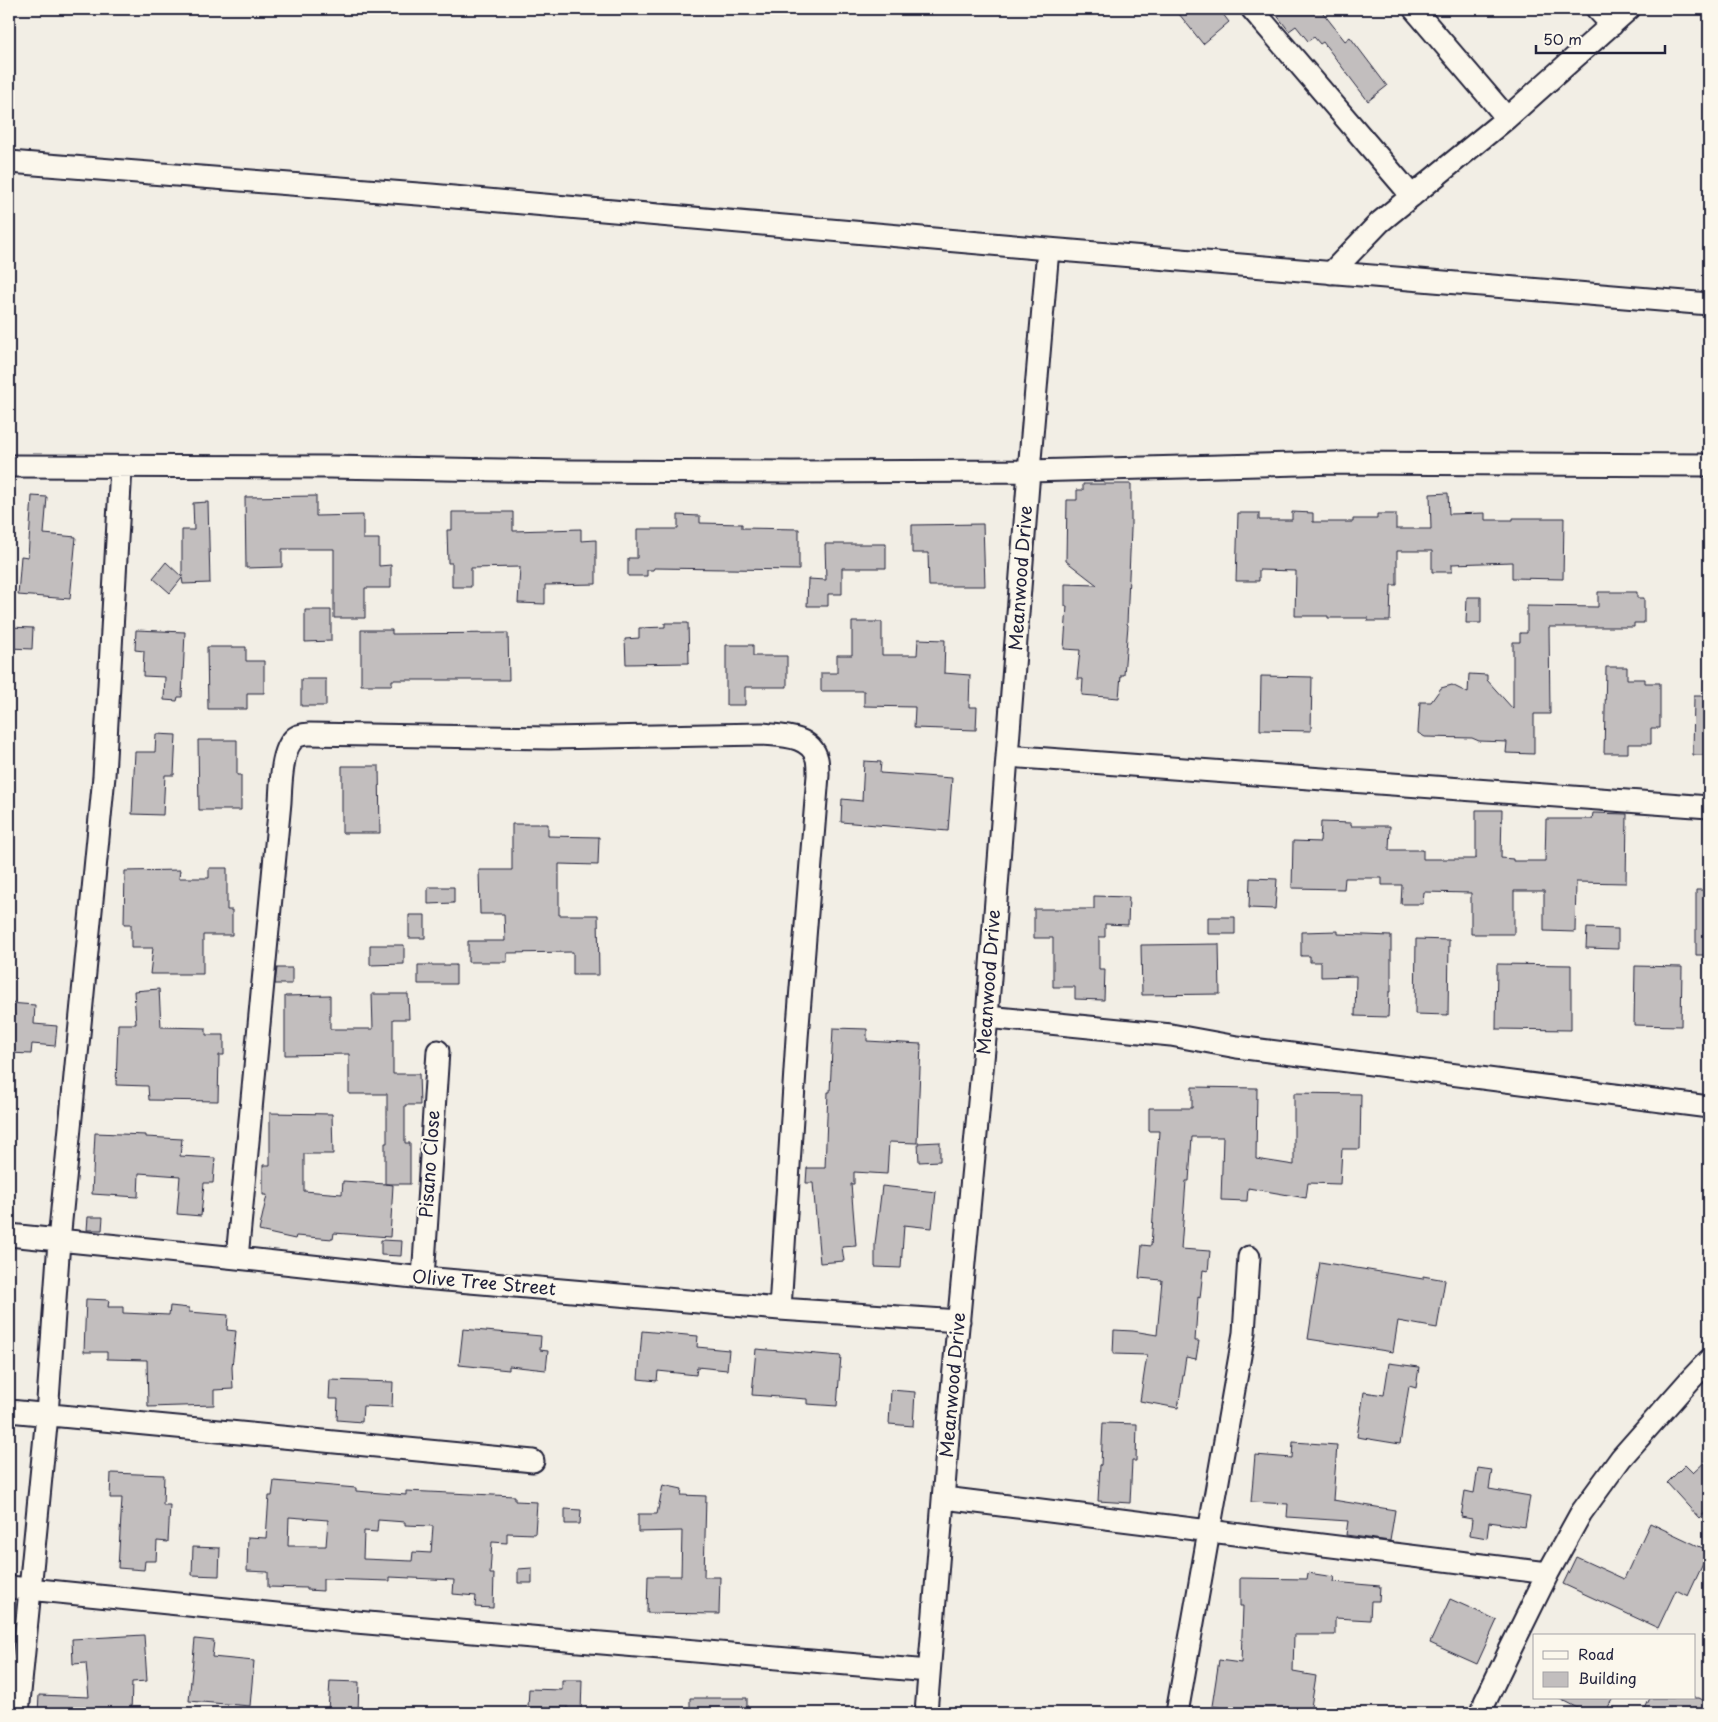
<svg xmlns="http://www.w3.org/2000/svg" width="1718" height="1722" viewBox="0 0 1718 1722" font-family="'Playpen Sans',sans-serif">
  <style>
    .building { fill: #c2bebe; stroke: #22223b; fill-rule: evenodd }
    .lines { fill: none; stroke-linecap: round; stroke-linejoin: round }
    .minor-casing { stroke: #22223b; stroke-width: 25 }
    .minor { stroke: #fbf7ec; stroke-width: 21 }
    .labels { text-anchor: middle; stroke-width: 5; stroke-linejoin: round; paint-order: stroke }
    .street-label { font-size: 18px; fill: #22223b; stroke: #fbf7ec }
  </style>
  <rect width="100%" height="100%" fill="#f2eee5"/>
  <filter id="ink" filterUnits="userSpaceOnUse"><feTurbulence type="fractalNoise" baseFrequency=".02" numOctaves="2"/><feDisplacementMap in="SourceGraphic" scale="10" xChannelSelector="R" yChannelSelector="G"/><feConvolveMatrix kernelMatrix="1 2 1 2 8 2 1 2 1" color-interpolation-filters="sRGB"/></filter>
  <g filter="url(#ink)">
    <path class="building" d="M1175 9H1219L1229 22 1203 44Z
      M1272 9H1320L1345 41 1350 37 1387 86 1368 101 1323 42 1320 44 1314 37 1308 41 1296 26 1289 31Z
      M1083 484H1131V529L1127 624 1128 625 1124 675H1121L1119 698 1082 695 1083 679H1077L1080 650 1064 649 1067 606H1065V584L1097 585 1066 561 1067 500H1077V490H1083Z
      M1448 493 1449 514 1485 513V520H1513V518H1564L1563 579 1512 578V562L1452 564V572H1432V551H1397V585H1391L1390 621H1368V618H1328V616H1295L1296 571 1259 570V581H1236L1238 513H1259V520H1292V512L1313 513V522H1353V519H1377V514H1396V529H1431L1430 494Z
      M32 496 47 497 44 534 76 537 70 599 18 595 21 556 28 557Z
      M316 496V516L363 515V539H379V566L391 565V588H365V618H334V549H282V567L246 568 245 497Z
      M208 502 210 583 183 584 182 578 170 593 153 578 166 562 182 577V530H194L193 503Z
      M452 512H513V531L581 529V541L596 540V584L545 585V604L518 603 520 567 471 568V587H452V563H448L447 530H452Z
      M678 515 700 516V523L742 524V528L799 529V570L654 568 653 570H647V576H628V558H637V529H678Z
      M983 524 985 586H929L928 553H912V525Z
      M825 544H886V568H842V594H828V606H807L808 579 826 580Z
      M1598 592H1637V598H1644V623H1634V627H1549L1550 714H1534V754L1506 753 1507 742 1479 741 1472 738 1425 737 1418 733 1420 702H1431L1441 688 1452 685 1468 693 1469 674 1487 675V680L1513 709V642H1520V633H1527V606L1598 607Z
      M1467 597H1481V623H1466Z
      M305 610H331V641L305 642Z
      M852 622H882V655H917L918 639 945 640 944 673 970 675 969 707H977L976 730 914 728 915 707 864 706V691H821V673H837V655H852Z
      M665 623H688L689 663 626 664 625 639 639 638V628L665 627Z
      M9 627 33 628 32 649 9 648Z
      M136 630 185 632 182 697H178L177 701 164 700 165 677 143 676 144 651 135 650Z
      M361 630H392V634L508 633 509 680H392V685H361Z
      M726 645H753V656H787V687H745V705H726Z
      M207 647H246V661H264V693H247V709H208Z
      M1606 667H1627V679H1645V683H1660V728H1651V744H1628V753H1604Z
      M1261 676 1312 677 1311 731 1260 730Z
      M301 679H326V706H301Z
      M1694 696H1709V755H1693Z
      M156 734 176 735 174 775H165L163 815 132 814 135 752H155Z
      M198 740H237V775H241V810H199Z
      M864 761 881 762 880 773 952 778 948 831 841 822 842 799 862 801Z
      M342 766H379L380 833H342Z
      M1476 810H1502L1501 858 1513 859V861H1545L1546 819H1592L1593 813 1627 814 1626 883 1576 882 1575 932 1544 931V891H1514V934H1471V893L1424 892 1423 904H1401L1402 885H1382V878H1345L1344 889 1292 888 1293 841 1320 842 1321 822 1351 823V826H1390L1389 850H1423V859H1474L1476 858Z
      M512 824H548V836L599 837 598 865 559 864V915H598L599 975H573V952L507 953V962H468V941H505L504 914H480L479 870H512Z
      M209 868H227V910H232V935H203V974H150L153 948H131V924H124L125 871 180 870 179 878H209Z
      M1250 878 1277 879 1275 909 1249 908Z
      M428 887H454V903L428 904Z
      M1696 890H1709V955H1696Z
      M1094 896 1129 897 1128 925 1105 924V937H1099V969H1105L1104 1000 1075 999V987H1053V938H1034V909H1094Z
      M409 915H425V938H409Z
      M1208 917H1235V934H1208Z
      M1587 928 1618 929V949L1586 948Z
      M1338 931V934L1391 936V992H1389L1388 1017 1355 1016 1356 976 1321 977V962H1310V956H1301V932Z
      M1416 939 1449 940 1448 1015 1415 1014Z
      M1219 944 1220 994 1142 995 1141 945Z
      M370 945H404V964L370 965Z
      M1497 964 1571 965V1030L1496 1029Z
      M418 965H456V984H418Z
      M1635 966 1682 967 1681 1026 1634 1025Z
      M277 968H292V984H275Z
      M159 989 161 1027 206 1028V1035H224V1055H219L218 1101 149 1100 148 1086 116 1085 118 1024H136L134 991Z
      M372 994H408L409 1019H393V1074H419L420 1105H405V1143H410V1184H386L393 1185 390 1237 334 1233 333 1239 296 1236 295 1239 259 1231 267 1195H263V1165H270V1113L332 1114 333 1154H304V1191L342 1194 343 1181 385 1184V1143H387V1094H349V1054L285 1055V996L330 995V1029H373Z
      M9 1003 35 1005 34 1024 57 1026 55 1046 32 1044 31 1054 9 1053Z
      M833 1028 867 1029V1041L921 1044 917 1143 889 1142 887 1174 854 1172V1184H851L856 1246 842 1247 844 1261 820 1263 813 1183H806L807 1168H825L828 1092H830Z
      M1192 1087 1257 1088 1256 1159 1294 1165V1093L1361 1094 1360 1149H1342L1340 1184 1308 1183 1306 1198 1248 1188 1247 1201 1221 1200 1223 1137H1192L1189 1181H1186L1181 1249 1210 1251 1208 1271 1203 1270 1200 1298 1198 1297 1195 1341H1199L1196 1359 1186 1357 1178 1408 1140 1401 1147 1355 1113 1354 1114 1330 1133 1331 1157 1335 1162 1280 1139 1278 1142 1245 1151 1246 1159 1131H1149V1108H1192Z
      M95 1133 146 1135V1137L182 1139 180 1156 215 1158 213 1183H204L201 1216 177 1214 180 1176 139 1173 138 1197 92 1194Z
      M940 1142V1161L919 1162 918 1143Z
      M882 1186 936 1192 932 1228 904 1225 901 1268 875 1267V1244Z
      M88 1217H103L102 1230H87Z
      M381 1240 402 1241 401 1256 381 1255Z
      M1320 1262 1423 1279V1276L1445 1280 1437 1328 1398 1321 1393 1352 1308 1339Z
      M86 1299 109 1300 108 1307H123V1313L169 1315 170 1306 189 1308V1312L228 1315 227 1330 236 1331 232 1367 233 1389 214 1390V1405L148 1407 147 1360 107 1359V1352H84Z
      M463 1329 541 1336 540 1350 548 1351 546 1370 509 1366V1370L459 1365Z
      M642 1331 698 1336 697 1347 729 1350 727 1370 697 1367 696 1375 658 1371 657 1381 638 1379Z
      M756 1349 841 1356 837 1406 807 1404V1399L752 1395Z
      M1389 1363 1419 1367 1416 1388 1409 1386 1400 1444 1357 1437 1364 1392 1384 1395Z
      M330 1380 393 1382 392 1407 363 1406 362 1422 337 1420 338 1399H329Z
      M891 1390 915 1392 913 1426 889 1424Z
      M1103 1423 1137 1424 1136 1461H1132L1130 1503 1098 1501 1100 1465H1101Z
      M1293 1442 1337 1445 1333 1500 1395 1510 1390 1541 1346 1535 1348 1521 1287 1517 1288 1504 1251 1502 1255 1455 1292 1458Z
      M1709 1458V1509L1699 1518 1667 1483 1685 1465 1693 1473Z
      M1478 1468 1492 1470 1489 1489 1530 1496 1525 1527 1489 1522 1487 1538 1470 1535 1472 1519 1461 1517 1465 1491 1474 1493Z
      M111 1473 164 1475 163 1505H170L168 1542 157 1541 156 1561H145L144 1570 118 1568 122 1498H110Z
      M274 1481 356 1488V1491L406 1495V1491L515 1496V1501L537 1502 535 1534 507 1533V1543L492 1542 490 1574H494L493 1608 475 1607 476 1596 453 1594 454 1580 390 1577V1581L323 1579V1591L307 1590V1588L268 1587V1572L247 1571 248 1537 266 1538 269 1496H272ZM289 1517 328 1520 326 1546H288ZM378 1520 405 1522V1525L433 1526 431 1553 413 1552 412 1561 363 1559 364 1531 377 1532Z
      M663 1485 682 1489 681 1495 706 1496 704 1577H720L719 1614 647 1613 648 1576H681L682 1531 638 1532V1514H657Z
      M565 1509 581 1510 580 1524H565Z
      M1650 1523 1709 1551 1688 1596 1676 1590 1658 1628 1563 1584 1576 1557 1624 1579Z
      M193 1547 220 1548 219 1576 192 1575Z
      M532 1568V1583H518V1569Z
      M1308 1573 1334 1577 1333 1582 1380 1586 1379 1601H1371L1370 1620 1335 1618V1635H1294L1293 1672 1316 1676 1310 1713H1255L1212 1706 1219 1660 1241 1663 1243 1606H1240V1578L1307 1579Z
      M1450 1599 1497 1620 1477 1664 1430 1643Z
      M144 1635 147 1681 132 1682 131 1713H38L39 1695 89 1697 86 1663 73 1664 72 1639Z
      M195 1639 214 1641 212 1657 254 1661 250 1706 189 1701Z
      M562 1680H582L581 1713H567L568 1707H528L529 1689 562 1690Z
      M330 1681 359 1682 358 1712 328 1711Z
      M690 1698H747V1713H690Z
      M1558 1698H1613L1605 1713H1587Z
      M1650 1698H1699L1709 1703V1705L1706 1713H1643Z"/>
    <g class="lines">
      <g class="minor-casing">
        <path id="minor" d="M1252 9 1412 196
          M1414 9 1507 118
          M1597 9 1612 25
          M9 162 431 195 1048 249 1709 304
          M1331 273 1380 222 1507 118 1629 9
          M9 466 329 467 568 471 791 472 1029 471 1336 463 1709 465
          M1007 756 1709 807
          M987 1017 1171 1035 1237 1047 1709 1107
          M9 1235 237 1258 423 1278 780 1309 959 1321
          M237 1258 280 802C281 785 281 744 298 736 301 735 306 734 309 734L549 738 762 734C782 736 811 735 817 759 818 764 818 770 818 775L797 1038 780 1309
          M423 1278 438 1051
          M9 1411 533 1461
          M944 1498 1548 1573
          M9 1587 356 1622 929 1671
          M18 1713 47 1415 59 1241 104 776 121 467
          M926 1713 950 1412 987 1017 1029 471 1048 249
          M1177 1713 1244 1333 1249 1257
          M1482 1713 1485 1702 1509 1652 1548 1573 1581 1513 1621 1458 1690 1380 1709 1360"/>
      </g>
      <use href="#minor" class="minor"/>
    </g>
  </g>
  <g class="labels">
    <g class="street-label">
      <text transform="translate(1021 578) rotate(-86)" y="6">Meanwood Drive</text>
      <text transform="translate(989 982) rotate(-86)" y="6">Meanwood Drive</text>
      <text transform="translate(430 1164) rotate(-86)" y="6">Pisano Close</text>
      <text transform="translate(484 1283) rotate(5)" y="6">Olive Tree Street</text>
      <text transform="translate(953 1385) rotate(-85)" y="6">Meanwood Drive</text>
    </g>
  </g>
  <rect width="1718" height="1722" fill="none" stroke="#fbf7ec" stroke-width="30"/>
  <rect x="15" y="15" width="1688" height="1692" fill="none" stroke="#22223b" stroke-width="2" filter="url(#ink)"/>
  <rect x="1533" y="1634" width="162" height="65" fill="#fbf7ec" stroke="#a4a2a5"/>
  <rect x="1543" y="1651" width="25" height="8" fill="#fbf7ec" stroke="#a4a2a5"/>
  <text x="1578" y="1660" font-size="15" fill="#22223b">Road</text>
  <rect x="1543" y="1672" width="25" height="15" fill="#c2bebe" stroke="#a4a2a5"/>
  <text x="1578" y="1684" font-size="15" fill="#22223b">Building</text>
  <path d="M1536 45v8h129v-8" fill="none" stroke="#22223b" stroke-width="2.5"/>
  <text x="1543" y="45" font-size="15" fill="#22223b" stroke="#fbf7ec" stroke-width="4" paint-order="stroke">50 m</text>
</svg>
